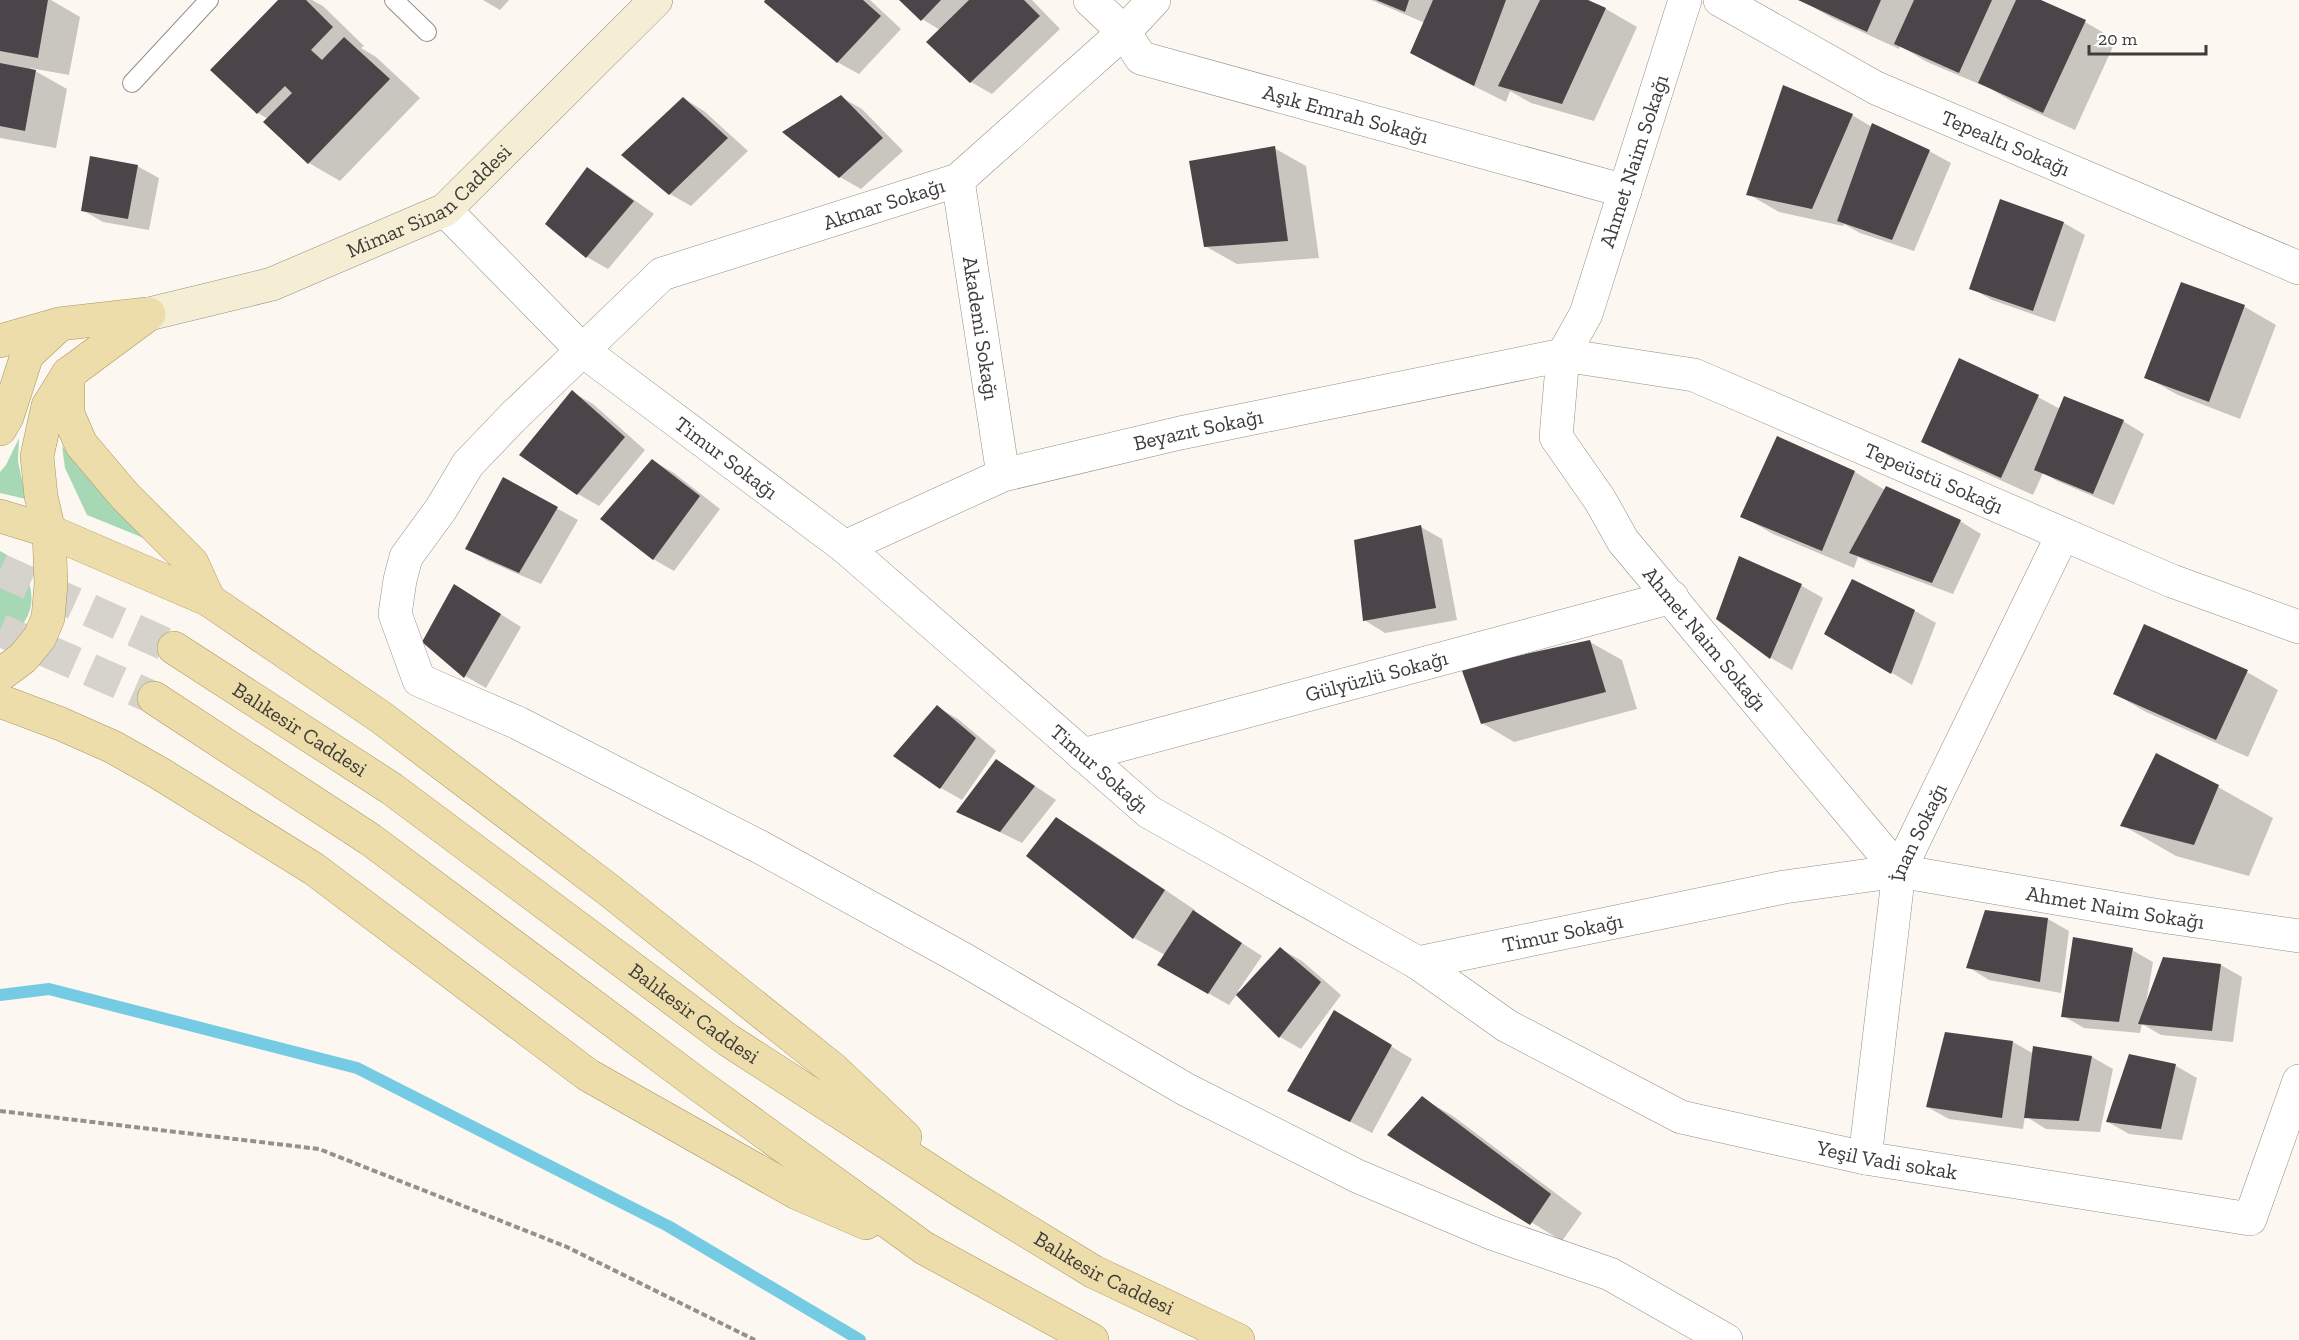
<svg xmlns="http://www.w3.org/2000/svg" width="2299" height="1340" viewBox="0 0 2299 1340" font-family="'Zilla Slab',serif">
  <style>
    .green { fill: #a7d8b6 }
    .shadow { fill: #0003 }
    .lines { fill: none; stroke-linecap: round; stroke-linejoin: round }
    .stream { stroke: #74cbe3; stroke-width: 12 }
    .building { fill: #4b454a }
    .primary-tunnel { stroke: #d6d2cc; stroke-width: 33; stroke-dasharray: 33 16; stroke-linecap: butt }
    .lane-casing { stroke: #928e88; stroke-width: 20 }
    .street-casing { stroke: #928e88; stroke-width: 34 }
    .secondary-casing { stroke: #928e88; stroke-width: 34 }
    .primary-casing { stroke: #a8965d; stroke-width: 34 }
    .path { stroke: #94918c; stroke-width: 4; stroke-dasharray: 6 3; stroke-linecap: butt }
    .lane { stroke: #fff; stroke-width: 18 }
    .street { stroke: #fff; stroke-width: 33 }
    .secondary { stroke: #f6eed4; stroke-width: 33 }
    .primary { stroke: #edddaa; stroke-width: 33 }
    .labels { text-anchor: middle; stroke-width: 6; stroke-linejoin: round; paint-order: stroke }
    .street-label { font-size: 21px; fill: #3e3c39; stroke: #fff }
  </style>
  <rect width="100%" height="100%" fill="#fcf8f1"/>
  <path class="green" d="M19 438 18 461 26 499 0 493V472L6 465Z
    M62 446 113 502 161 545 87 515 65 468Z
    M0 551C40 571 44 623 0 641Z"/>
  <path class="shadow" d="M0 0H51L80 17 69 75 30 68 67 89 56 148 0 138Z
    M280 0H312L323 6 364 46 361 48 376 57 420 98 340 181 309 163 268 119 258 113Z
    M483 0H509L500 10Z
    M767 0H870L901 29 859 74 837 62Z
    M901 0H1032L1060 29 992 94 971 82 940 30 922 19Z
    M1371 0H1584L1606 9 1637 27 1594 121 1531 103 1510 91 1506 102 1443 71 1412 53 1425 23Z
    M1801 0H2037L2085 22 2116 40 2075 130 2011 101 1991 89 1927 62 1900 46 1899 49 1832 18Z
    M841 97 862 109 903 151 861 189 840 177Z
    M683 98 704 111 748 151 691 206 670 194 623 154Z
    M1852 115 1872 127 1929 151 1951 163 1914 251 1860 233 1844 224 1843 226 1779 212 1748 194Z
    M1274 148 1306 166 1319 258 1237 264 1205 246Z
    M137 166 159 178 149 230 103 222 82 210Z
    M588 169 609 182 654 214 608 269 587 257Z
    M2001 201 2064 223 2085 235 2055 322 1992 300 1971 288Z
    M2181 284 2245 307 2276 325 2240 419 2178 395 2146 377Z
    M1960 360 2038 397 2060 409 2123 421 2144 434 2114 505 2057 481 2043 473 2033 495 1954 459 1923 441Z
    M572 392 593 404 645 450 599 506 578 494Z
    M1778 438 1855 472 1885 490 1887 488 1960 521 1981 534 1953 594 1872 564 1858 557 1854 568 1773 534 1742 516Z
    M653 461 674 473 720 509 674 571 653 559Z
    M504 479 578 520 541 584 488 561 467 549Z
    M1421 527 1442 539 1457 620 1385 633 1364 620Z
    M1740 558 1802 586 1823 598 1792 670 1771 658 1718 619Z
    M475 598 521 627 486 688 465 676 424 642Z
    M1915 611 1936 623 1912 685 1826 633Z
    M1590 642 1622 660 1637 709 1514 742 1482 723Z
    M2247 672 2278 690 2248 757 2146 712 2115 694Z
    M937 707 958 719 996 751 962 800 941 788Z
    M997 761 1056 800 1022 843 958 812Z
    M2218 787 2273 818 2249 876 2176 856 2122 825Z
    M1056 819 1087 837 1195 910 1194 912 1262 956 1238 991 1240 993 1281 949 1302 961 1341 995 1301 1049 1280 1037 1237 994 1229 1005 1159 965 1165 955 1134 938 1028 855Z
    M1986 911 2048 919 2069 931 2061 993 1989 980 1968 967Z
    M2132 950 2153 962 2146 1004 2221 965 2242 977 2233 1042 2161 1035 2142 1024 2140 1033 2084 1028 2063 1016Z
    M1356 1025 1412 1059 1372 1133 1289 1090Z
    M2013 1042 2034 1054V1048L2092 1057 2113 1069 2100 1132 2046 1129 2025 1116 2023 1129 1949 1119 1927 1107Z
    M2130 1056 2176 1066 2197 1078 2182 1140 2129 1134 2108 1122Z
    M1422 1098 1453 1116 1582 1213 1562 1241 1389 1135Z"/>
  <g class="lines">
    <path class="stream" d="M0 995 49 989 357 1068 668 1226 860 1340"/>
  </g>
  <path class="building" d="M0 0H48L38 58 0 51Z
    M278 0H306L333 27 311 50 322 60 344 37 390 79 308 164 263 122 292 93 285 86 257 114 210 70Z
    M765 0H863L881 16 837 63 764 2Z
    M899 0H941L921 21Z
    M969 0H1024L1040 16 970 83 926 42Z
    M1376 0H1409L1405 12Z
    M1433 0H1506L1474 86 1410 53Z
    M1540 0H1588L1606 8 1562 104 1498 86Z
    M1798 0H1881L1867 32Z
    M1914 0H1992L1959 73 1894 44Z
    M2016 0H2041L2086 20 2043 113 1978 83Z
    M0 63 36 70 25 131 0 126Z
    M1783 85 1853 114 1812 209 1746 195Z
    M841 95 883 138 839 178 782 132Z
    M683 97 728 138 669 195 621 155Z
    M1872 123 1930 150 1892 240 1837 221Z
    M1275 146 1288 241 1204 247 1189 161Z
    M90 156 138 165 128 219 81 211Z
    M587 167 634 201 586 258 545 224Z
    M2000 199 2064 222 2033 311 1969 289Z
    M2181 282 2245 305 2209 402 2144 378Z
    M1959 358 2039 395 2001 478 1921 442Z
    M572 390 625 437 577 495 519 455Z
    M2064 396 2124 420 2093 494 2034 470Z
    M1777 436 1855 471 1822 551 1740 517Z
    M652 459 700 496 653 560 600 519Z
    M503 477 558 507 519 573 465 549Z
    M1886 486 1961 520 1932 583 1849 553Z
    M1421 525 1436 608 1363 621 1354 540Z
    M1739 556 1802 584 1770 659 1716 619Z
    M1852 579 1915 610 1891 674 1824 634Z
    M454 584 501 614 464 678 422 642Z
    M2144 624 2248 670 2216 740 2113 694Z
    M1590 640 1606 692 1481 724 1461 668Z
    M937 705 976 738 940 789 893 756Z
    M2156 753 2219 785 2194 845 2120 826Z
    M996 759 1035 786 1000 832 956 812Z
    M1056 817 1165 890 1133 939 1026 856Z
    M1193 910 1242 943 1208 994 1157 965Z
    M1985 910 2048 918 2040 982 1966 968Z
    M2073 937 2133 948 2119 1022 2061 1017Z
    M1280 947 1321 982 1279 1038 1236 995Z
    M2163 957 2221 964 2212 1031 2138 1024Z
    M1334 1010 1392 1045 1350 1122 1287 1091Z
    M1945 1032 2013 1041 2002 1118 1926 1107Z
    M2033 1046 2092 1056 2079 1121 2024 1118Z
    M2129 1054 2176 1064 2161 1129 2106 1122Z
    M1422 1096 1551 1194 1530 1225 1387 1135Z"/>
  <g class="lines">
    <path class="primary-tunnel" d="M0 570 174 648
      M0 630 154 698"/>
    <g class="lane-casing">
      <path id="lane" d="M394 0 427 32
        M132 83 209 0"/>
    </g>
    <g class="street-casing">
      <g id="street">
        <path id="s1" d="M1090 0 1124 32 1141 58 1625 191"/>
        <path d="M1154 0 1124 32 958 180 662 274 514 416 468 464 441 509 406 557 400 580 395 614 419 680 518 723 760 847 963 959 1185 1089 1357 1176 1494 1234 1610 1274 1726 1340"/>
        <path id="s2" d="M1685 0 1586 314 1563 355 1556 437 1600 500 1623 541 1899 871 2154 915 2299 936"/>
        <path id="s3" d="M1720 0 1876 88 2299 268"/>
        <path id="s4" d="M958 180 1003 475"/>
        <path id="s5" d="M445 210 582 350 845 547 1149 812 1418 963 1784 887 1899 871"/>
        <path id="s6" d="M845 547 1003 475 1180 433 1563 355 1694 375 2172 581 2299 627"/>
        <path id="s7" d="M1083 755 1672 597"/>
        <path id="s8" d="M1418 963 1507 1026 1681 1117 1865 1158 2250 1219 2299 1081"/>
        <path id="s9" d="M1865 1158 1899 871 2063 534"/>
      </g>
    </g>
    <g class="secondary-casing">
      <g id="secondary">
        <path id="s10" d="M149 314 272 284 445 210 656 0"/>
      </g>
    </g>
    <g class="primary-casing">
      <g id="primary">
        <path d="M0 341 59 324 147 314"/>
        <path d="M68 374V414L81 444 125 496 192 563 209 600"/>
        <path d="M0 429 7 417 27 355 58 326"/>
        <path d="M0 516 49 531 209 600 382 718 610 891 833 1069 905 1137"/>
        <path id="s11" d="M174 648 392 789 728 1040 963 1192 1094 1272 1238 1340"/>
        <path d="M0 675 23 658 40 637 48 618 51 584 49 531 41 496 37 456 48 406 68 374 149 314"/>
        <path d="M154 698 371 840 699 1085 924 1248 1092 1340"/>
        <path d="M0 701 61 724 113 747 159 773 314 869 588 1075 797 1193 866 1223"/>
      </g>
    </g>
    <path class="path" d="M0 1111 319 1149 567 1247 755 1340"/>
    <use href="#lane" class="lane"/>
    <use href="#street" class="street"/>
    <use href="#secondary" class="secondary"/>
    <use href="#primary" class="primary"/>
  </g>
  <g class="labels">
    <g class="street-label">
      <text dy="7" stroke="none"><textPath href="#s1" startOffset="290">Aşık Emrah Sokağı</textPath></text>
      <text dy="7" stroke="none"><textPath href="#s3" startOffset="320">Tepealtı Sokağı</textPath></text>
      <text transform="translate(1634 161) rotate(-72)" y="7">Ahmet Naim Sokağı</text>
      <text dy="7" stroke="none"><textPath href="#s10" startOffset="306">Mimar Sinan Caddesi</textPath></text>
      <text transform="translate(884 204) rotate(-18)" y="7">Akmar Sokağı</text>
      <text dy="7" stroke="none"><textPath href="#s4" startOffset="150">Akademi Sokağı</textPath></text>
      <text dy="7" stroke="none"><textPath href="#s6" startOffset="374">Beyazıt Sokağı</textPath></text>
      <text dy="7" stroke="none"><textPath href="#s5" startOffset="376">Timur Sokağı</textPath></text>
      <text dy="7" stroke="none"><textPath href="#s6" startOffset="1140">Tepeüstü Sokağı</textPath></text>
      <text dy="7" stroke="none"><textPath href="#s2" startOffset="710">Ahmet Naim Sokağı</textPath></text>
      <text dy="7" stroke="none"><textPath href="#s7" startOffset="304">Gülyüzlü Sokağı</textPath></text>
      <text dy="7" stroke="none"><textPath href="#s11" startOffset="150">Balıkesir Caddesi</textPath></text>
      <text dy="7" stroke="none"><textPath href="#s5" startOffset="862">Timur Sokağı</textPath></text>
      <text dy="7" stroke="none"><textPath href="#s9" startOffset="332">İnan Sokağı</textPath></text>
      <text dy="7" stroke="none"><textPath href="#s2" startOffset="1232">Ahmet Naim Sokağı</textPath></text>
      <text dy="7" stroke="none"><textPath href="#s5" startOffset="1384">Timur Sokağı</textPath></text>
      <text dy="7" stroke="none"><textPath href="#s11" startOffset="636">Balıkesir Caddesi</textPath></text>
      <text dy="7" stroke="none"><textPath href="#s8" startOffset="516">Yeşil Vadi sokak</textPath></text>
      <text dy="7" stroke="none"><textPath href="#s11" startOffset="1122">Balıkesir Caddesi</textPath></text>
    </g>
  </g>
  <path d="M2089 45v9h117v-9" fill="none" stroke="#3e3c39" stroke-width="3"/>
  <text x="2098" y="45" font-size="18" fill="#3e3c39" stroke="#ffffff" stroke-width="4.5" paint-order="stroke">20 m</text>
</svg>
